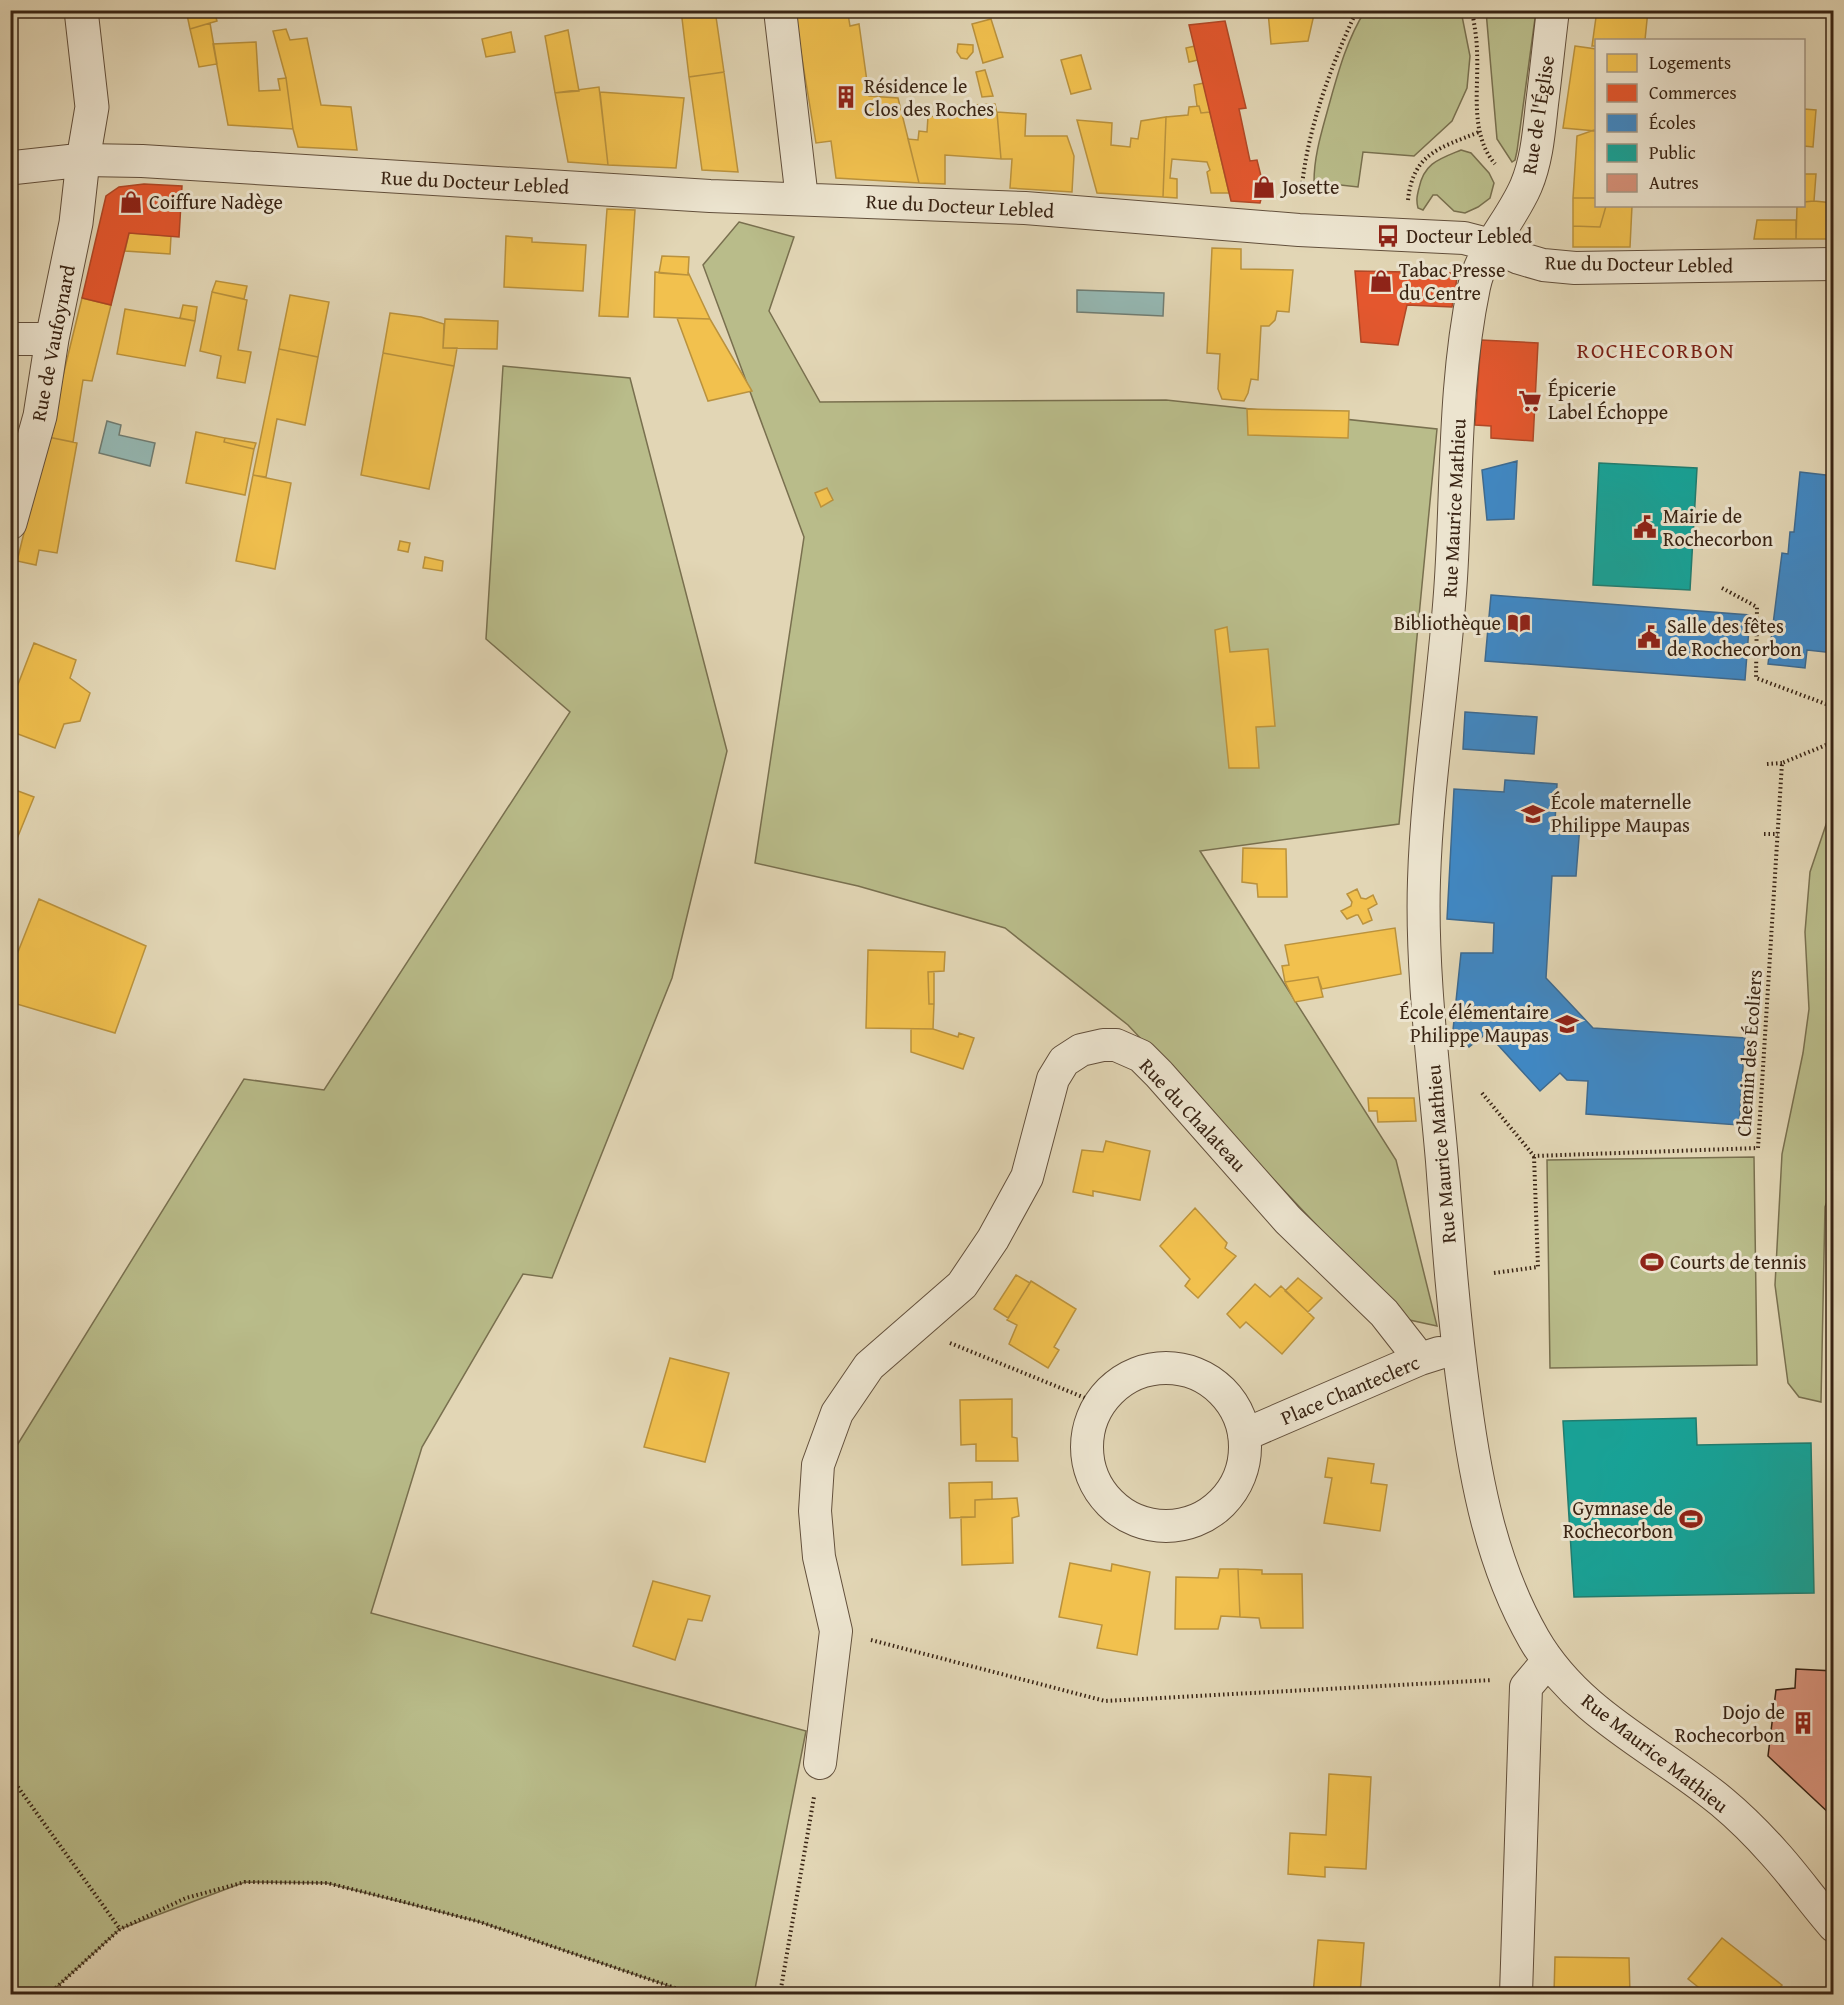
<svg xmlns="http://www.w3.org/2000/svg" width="1844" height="2005" viewBox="0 0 1844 2005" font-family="'Gentium Book Plus',serif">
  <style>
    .green { fill: #b9bc8a; stroke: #79704f; stroke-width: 1.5 }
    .water { fill: #95b8b3; stroke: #707d73; stroke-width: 1.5 }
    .homes { fill: #f2c14e; stroke: #ba923d; stroke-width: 1.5 }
    .shops { fill: #e4572e; stroke: #b14826; stroke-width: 1.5 }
    .schools { fill: #3f88c5; stroke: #3d6a90; stroke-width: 1.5 }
    .public { fill: #17a398; stroke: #217d70; stroke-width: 1.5 }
    .building { fill: #d59078; stroke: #392414; stroke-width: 1.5 }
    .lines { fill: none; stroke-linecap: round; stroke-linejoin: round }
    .minor-casing { stroke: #63503c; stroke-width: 34 }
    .tertiary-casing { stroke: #63503c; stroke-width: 35 }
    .path { stroke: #392414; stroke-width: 4; stroke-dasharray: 1.5 3; stroke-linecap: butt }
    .minor { stroke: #ece4cf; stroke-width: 32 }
    .tertiary { stroke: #ece4cf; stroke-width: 33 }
    .labels { text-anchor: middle; stroke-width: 6; stroke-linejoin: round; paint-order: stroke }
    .poi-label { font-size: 20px; fill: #392414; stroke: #ece4cf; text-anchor: start }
    .street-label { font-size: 20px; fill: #392414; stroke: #ece4cf }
    .quarter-label { font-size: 22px; letter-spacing: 1.5px; fill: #7a1f14; stroke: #ece4cf }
  </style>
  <rect width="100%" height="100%" fill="#e2d6b5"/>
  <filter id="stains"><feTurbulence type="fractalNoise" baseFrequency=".00333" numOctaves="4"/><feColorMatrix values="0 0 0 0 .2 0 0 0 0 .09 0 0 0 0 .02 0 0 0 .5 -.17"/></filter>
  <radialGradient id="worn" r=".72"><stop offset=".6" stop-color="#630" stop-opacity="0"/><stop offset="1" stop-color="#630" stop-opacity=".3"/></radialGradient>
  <path class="green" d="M1365 11H1461L1470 56 1467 88 1452 121 1414 156 1363 152 1358 187 1314 182C1314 155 1322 131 1329 105 1338 73 1347 39 1365 11Z
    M1486 11H1536L1517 151 1515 160 1512 162 1497 139Z
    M1461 150 1471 153 1489 173 1494 183 1490 198 1478 207 1465 213 1454 211 1437 195H1433L1423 210 1418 208C1416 200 1417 196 1419 188 1424 163 1439 159 1461 150Z
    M739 222 794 237 769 311 820 402 1166 400 1437 429 1399 824 1200 851 1396 1160 1437 1326 1405 1319 1128 1025 1005 928 858 886 755 863 804 537 703 265Z
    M503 366 630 378 727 751 672 978 552 1278 523 1274 422 1447 371 1613 806 1731 754 1994H693L480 1922 327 1883 245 1882 120 1929 49 1994H11V1455L244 1079 324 1090 570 712 486 639Z
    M1833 804 1834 1183 1825 1207 1821 1402 1799 1397 1788 1383 1775 1285 1782 1154 1803 1053 1809 1009 1805 932 1810 872Z
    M1754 1157 1757 1365 1550 1368 1547 1160Z"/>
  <path class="water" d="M1077 290 1164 293 1163 316 1077 312Z
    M107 421 121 425 119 435 155 443 150 466 99 453Z"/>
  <path class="homes" d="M186 10H214L217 21 190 29Z
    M681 10H715L724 72 689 77Z
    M794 10H856V13L848 14 850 26 859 24 869 96 898 98 919 183 836 178 831 141 816 143Z
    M1281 10H1315L1308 41 1271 44 1268 12Z
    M1597 10H1648L1645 40H1596V46H1592Z
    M991 19 1003 57 983 63 972 24Z
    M210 23 217 64 199 67 190 29Z
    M286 29 290 40 307 38 321 105 351 107 357 150 298 147 293 129 286 78 273 31Z
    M568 30 579 91 555 93 545 36Z
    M511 32 515 52 486 57 482 39Z
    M256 42 259 91 280 90 278 79 286 78 293 129 228 125 213 44Z
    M958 44 973 45V52L967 59 961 58 957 52Z
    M1195 46 1198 60 1189 62 1186 48Z
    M1575 46 1596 49V131L1563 128Z
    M1081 55 1091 89 1071 94 1061 60Z
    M985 70 993 96 982 97 976 72Z
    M724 72 738 172 702 170 689 77Z
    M1204 83 1210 112 1201 113 1199 106H1197L1194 85Z
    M599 87 608 165 568 162 555 93Z
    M600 92 684 98 676 168 608 165Z
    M995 104 997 113 1001 159 945 155V184L919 183 908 139 918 140 919 131 927 132 928 116 954 118V111L970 113 971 105Z
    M1199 106 1201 113 1210 112 1229 193H1211L1207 172 1210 170 1207 162 1172 159 1170 178 1177 179V198L1163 197 1166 117 1188 115 1189 107Z
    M1804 109 1816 110 1813 147 1804 146Z
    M997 112 1026 114 1025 136H1067L1074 156 1072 192 1010 188 1012 159H1001Z
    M1166 117 1163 197 1097 193 1077 120 1112 123 1111 145 1130 147 1131 138 1138 139 1141 121Z
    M1594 130 1596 131V198H1573L1577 136Z
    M1804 174H1816L1814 201 1804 202Z
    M1573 198H1596V206H1632H1606L1600 227 1573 226Z
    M1814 201 1834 203V239H1796L1797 206H1804V202Z
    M1606 206H1632L1630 247H1573V226L1600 227Z
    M607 209 635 210 628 317 599 316Z
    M1757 220H1796V239H1754Z
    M129 233 171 236 170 254 125 251Z
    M506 236 532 238V242L586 245 583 291 504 287Z
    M1212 248 1241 249V269L1293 270 1289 312 1277 311 1275 320 1269 326H1261L1258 380 1251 379 1248 393 1244 401 1222 399 1218 389 1220 354 1207 353Z
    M662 256 689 257 688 275 659 273Z
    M655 272 688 275V272L710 319 654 317Z
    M216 281 247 286 244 299 212 292Z
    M212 292 247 300 238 350 251 352 245 383 217 378 221 356 200 351Z
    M290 295 329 302 318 357 279 349Z
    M82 298 111 305 92 381 83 380 73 442 48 437Z
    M183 305 197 307 195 321 180 318Z
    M125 309 195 321 185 366 117 354Z
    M390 313 421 317 444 324 443 348H457L454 366 383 353Z
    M677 318 710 319 752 391 708 401Z
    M445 319 498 321 497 349 443 348Z
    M279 349 318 357 305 425 277 419 266 477 253 475Z
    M383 353 454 366 429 489 361 475Z
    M1247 409 1349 411 1348 438 1248 435Z
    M196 432 225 438 224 442 254 449 245 495 186 483Z
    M48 437 77 443 57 553 39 550 36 565 17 561Z
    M225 438 256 443 254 449 224 442Z
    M253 475 291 483 275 569 236 561Z
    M827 488 833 500 821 507 815 493Z
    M400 541 410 543 408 552 398 550Z
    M425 557 443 561 442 571 423 568Z
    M1227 627 1230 652 1268 649 1275 726 1256 727 1259 768H1229L1215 630Z
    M34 643 76 660 70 678 90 693 80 721 64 724 55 748 10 731V705Z
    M10 788 34 797 12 851 10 850Z
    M1243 848 1286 849 1287 897H1258L1257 884 1242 882Z
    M1357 889 1361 898 1366 899 1373 895 1377 904 1368 909 1372 920 1363 924 1358 915H1356L1347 919 1341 911 1351 906 1352 902 1347 894Z
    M39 899 146 946 115 1033 10 1002V972Z
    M1395 928 1401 974 1322 989 1318 977 1285 982 1282 966 1289 965 1285 945Z
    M868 950 945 952 944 971 928 972 929 1004H934L933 1029 866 1028Z
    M928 972H934V1004H929Z
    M1318 977 1323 997 1295 1002 1285 982Z
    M911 1029H933L958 1037 959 1033 974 1038 963 1069 911 1052Z
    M1368 1098H1414L1416 1121 1378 1122 1377 1111H1369Z
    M1106 1141 1150 1151 1140 1200 1093 1191V1196L1073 1192 1082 1150 1103 1152Z
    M1195 1208 1227 1243 1225 1248 1236 1256 1198 1298 1185 1286 1190 1279 1160 1246Z
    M1016 1275 1030 1283 1008 1318 994 1309Z
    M1298 1278 1322 1298 1308 1312 1285 1291Z
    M1031 1281 1076 1309 1054 1347 1059 1350 1048 1368 1009 1344 1017 1325 1007 1320Z
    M1255 1284 1270 1297 1281 1286 1314 1318 1282 1354 1246 1322 1240 1328 1227 1314Z
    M670 1358 729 1373 705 1462 644 1447Z
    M1012 1399V1437L1017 1438 1018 1461H976V1444L961 1445 960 1400Z
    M1328 1458 1374 1464 1371 1483 1387 1485 1380 1531 1324 1523 1332 1478 1325 1477Z
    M992 1482V1499L975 1500V1517L950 1518 949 1483Z
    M1017 1498 1019 1516 1012 1518 1013 1563 962 1565 961 1517H975V1500Z
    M1070 1563 1111 1571 1112 1564 1150 1572 1137 1655 1097 1648 1102 1625 1059 1617Z
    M1220 1569H1238L1240 1617 1221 1616 1218 1629H1175L1176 1577 1218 1578Z
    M1238 1569 1262 1570V1574H1302L1303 1628H1261L1259 1618 1240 1617Z
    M653 1581 710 1596 702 1621 688 1619 675 1660 633 1646Z
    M1329 1774 1371 1777 1366 1869 1325 1867V1877L1288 1874 1290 1833 1326 1835Z
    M1722 1938 1782 1985 1774 1994H1707L1688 1979Z
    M1318 1940 1364 1943 1360 1994H1313Z
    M1555 1957 1629 1958 1630 1994H1554Z"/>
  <path class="shops" d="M1225 21 1246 108 1239 109 1250 161 1257 160 1264 188 1260 203 1231 201 1189 25Z
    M144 184 182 186 179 237 129 233 111 305 82 298 106 196 119 187Z
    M1355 271 1458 273 1452 307 1407 305 1398 345 1361 342Z
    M1481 340 1538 343 1533 441 1491 438V426L1475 425Z"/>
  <path class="schools" d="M1517 461 1514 519 1487 520 1482 470Z
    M1800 472 1834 476V653L1807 650 1805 668 1768 664 1782 553 1788 554 1790 532H1794Z
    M1491 595 1750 615 1745 680 1485 661Z
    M1465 712 1537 717 1534 754 1463 749Z
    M1505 780 1557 784 1555 822 1580 825 1576 876H1552L1546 978 1593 1028 1745 1038 1739 1125 1586 1114 1588 1081 1567 1080 1560 1073 1540 1091 1487 1033 1469 1047 1453 1030 1461 953H1493L1494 923 1447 919 1454 789 1504 792Z"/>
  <path class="public" d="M1599 463 1697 468 1690 590 1593 585Z
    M1696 1418 1697 1445 1811 1443 1814 1593 1574 1597 1563 1421Z"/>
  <path class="building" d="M1796 1669 1834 1671V1812L1831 1815 1768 1756 1776 1690 1795 1688Z"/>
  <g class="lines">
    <g class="minor-casing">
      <path id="minor" d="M780 10 802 199
        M1553 10C1549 42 1546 73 1542 104 1539 131 1537 160 1526 186 1511 221 1482 249 1474 287 1454 383 1457 481 1451 578 1445 679 1427 779 1424 880 1421 971 1434 1069 1442 1161 1448 1241 1454 1321 1465 1400 1476 1483 1492 1566 1534 1639 1578 1715 1657 1748 1722 1802 1740 1817 1758 1835 1774 1853 1795 1876 1813 1902 1834 1926
        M83 160 142 161 710 196 1025 208 1299 230 1464 238 1491 245 1519 258 1543 265 1575 268 1834 264
        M10 339H52
        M1087 1447a79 79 0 1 1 158 0a79 79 0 1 1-158 0Z
        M1244 1435 1420 1359 1439 1353
        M820 1763 836 1631 819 1557 815 1511 818 1465 837 1413 869 1366 962 1285 993 1239 1027 1177 1053 1079 1064 1061 1081 1050 1103 1045H1116L1141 1056 1159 1074 1288 1220 1384 1313 1420 1359
        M1516 1994 1526 1687 1548 1661"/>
    </g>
    <g class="tertiary-casing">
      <path id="tertiary" d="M10 168 83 160
        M10 523 40 416 52 339 76 223 83 160 92 107 81 10"/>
    </g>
    <path class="path" d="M1472 10C1474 24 1477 38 1477 52 1479 89 1469 133 1495 164
      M1301 196C1306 132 1330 68 1357 10
      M1408 200C1413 153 1440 148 1479 132
      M1722 588 1757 607 1756 678 1834 707
      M1767 764 1782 763
      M1764 834H1778
      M1482 1093 1534 1156 1758 1148 1782 763 1831 743 1834 722
      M1494 1273 1538 1267 1534 1156
      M950 1343 1100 1404
      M871 1640 1105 1701 1492 1680
      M10 1776 120 1929
      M49 1994 120 1929 186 1898 245 1882 327 1883 400 1901 480 1922 693 1994
      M780 1994 814 1797"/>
    <use href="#minor" class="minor"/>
    <use href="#tertiary" class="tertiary"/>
  </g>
  <defs>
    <g id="building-bare" transform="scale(1.8)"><path d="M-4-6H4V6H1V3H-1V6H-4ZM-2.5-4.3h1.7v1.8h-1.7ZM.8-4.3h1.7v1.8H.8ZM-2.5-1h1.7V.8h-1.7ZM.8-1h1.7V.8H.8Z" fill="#8f2418" stroke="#ece4cf" stroke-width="2.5" paint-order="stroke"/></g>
    <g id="shop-bare" transform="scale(1.8)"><path d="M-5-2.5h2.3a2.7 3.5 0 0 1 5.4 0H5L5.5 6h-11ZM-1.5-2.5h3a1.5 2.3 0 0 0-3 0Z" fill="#8f2418" stroke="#ece4cf" stroke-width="2.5" paint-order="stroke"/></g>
    <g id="bus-bare" transform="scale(1.8)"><path d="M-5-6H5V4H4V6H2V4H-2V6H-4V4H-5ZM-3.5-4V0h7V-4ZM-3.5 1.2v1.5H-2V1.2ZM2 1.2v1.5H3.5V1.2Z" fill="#8f2418" stroke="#ece4cf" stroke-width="2.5" paint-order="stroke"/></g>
    <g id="supermarket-bare" transform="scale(1.8)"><path d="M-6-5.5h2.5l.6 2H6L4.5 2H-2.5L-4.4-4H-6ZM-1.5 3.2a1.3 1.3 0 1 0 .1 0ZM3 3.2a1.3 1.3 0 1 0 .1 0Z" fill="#8f2418" stroke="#ece4cf" stroke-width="2.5" paint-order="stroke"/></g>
    <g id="civic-bare" transform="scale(1.8)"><path d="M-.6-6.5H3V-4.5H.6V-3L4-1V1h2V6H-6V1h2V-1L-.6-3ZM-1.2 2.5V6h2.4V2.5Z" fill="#8f2418" stroke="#ece4cf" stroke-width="2.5" paint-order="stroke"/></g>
    <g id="library-bare" transform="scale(1.8)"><path d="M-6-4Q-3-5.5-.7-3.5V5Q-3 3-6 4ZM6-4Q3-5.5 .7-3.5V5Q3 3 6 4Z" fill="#8f2418" stroke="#ece4cf" stroke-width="2.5" paint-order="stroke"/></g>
    <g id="school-bare" transform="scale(1.8)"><path d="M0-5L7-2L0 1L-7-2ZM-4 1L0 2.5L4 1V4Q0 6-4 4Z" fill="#8f2418" stroke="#ece4cf" stroke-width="2.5" paint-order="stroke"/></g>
    <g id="stadium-bare" transform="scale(1.8)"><path d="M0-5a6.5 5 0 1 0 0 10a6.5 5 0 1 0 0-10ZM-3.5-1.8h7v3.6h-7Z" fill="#8f2418" stroke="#ece4cf" stroke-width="2.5" paint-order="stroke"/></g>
  </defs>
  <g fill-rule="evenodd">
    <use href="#building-bare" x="846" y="97"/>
    <use href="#shop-bare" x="1264" y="187"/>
    <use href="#shop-bare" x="131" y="202"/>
    <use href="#bus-bare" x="1388" y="236"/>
    <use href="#shop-bare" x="1381" y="281"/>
    <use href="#supermarket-bare" x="1530" y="401"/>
    <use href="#civic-bare" x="1645" y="527"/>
    <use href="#library-bare" x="1519" y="623"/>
    <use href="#civic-bare" x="1649" y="637"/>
    <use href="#school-bare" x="1533" y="814"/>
    <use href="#school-bare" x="1567" y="1024"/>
    <use href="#stadium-bare" x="1652" y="1262"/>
    <use href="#stadium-bare" x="1691" y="1519"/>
    <use href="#building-bare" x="1803" y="1723"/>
  </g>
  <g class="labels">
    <g class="poi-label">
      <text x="864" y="93">Résidence le<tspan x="864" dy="23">Clos des Roches</tspan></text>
      <text x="1282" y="194">Josette</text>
      <text x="149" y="209">Coiffure Nadège</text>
      <text x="1406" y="243">Docteur Lebled</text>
      <text x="1399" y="277">Tabac Presse<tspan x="1399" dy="23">du Centre</tspan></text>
      <text x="1548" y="396">Épicerie<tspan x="1548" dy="23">Label Échoppe</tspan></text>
      <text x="1663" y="523">Mairie de<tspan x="1663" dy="23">Rochecorbon</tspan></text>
      <text x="1501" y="630" text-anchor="end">Bibliothèque</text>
      <text x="1667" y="633">Salle des fêtes<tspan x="1667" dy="23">de Rochecorbon</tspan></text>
      <text x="1551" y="809">École maternelle<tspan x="1551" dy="23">Philippe Maupas</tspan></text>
      <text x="1549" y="1019" text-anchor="end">École élémentaire<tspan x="1549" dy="23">Philippe Maupas</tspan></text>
      <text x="1670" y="1269">Courts de tennis</text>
      <text x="1673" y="1515" text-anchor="end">Gymnase de<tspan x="1673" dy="23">Rochecorbon</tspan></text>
      <text x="1785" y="1719" text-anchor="end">Dojo de<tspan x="1785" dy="23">Rochecorbon</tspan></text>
    </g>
    <g class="street-label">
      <text transform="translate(1538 115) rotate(-81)" y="7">Rue de l'Église</text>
      <text transform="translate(475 182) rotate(3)" y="7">Rue du Docteur Lebled</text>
      <text transform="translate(960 206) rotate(3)" y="7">Rue du Docteur Lebled</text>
      <text transform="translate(1639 264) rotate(1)" y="7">Rue du Docteur Lebled</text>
      <text transform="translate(53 343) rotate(-79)" y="7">Rue de Vaufoynard</text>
      <text transform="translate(1454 508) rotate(-87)" y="7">Rue Maurice Mathieu</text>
      <text transform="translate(1749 1053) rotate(-86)" y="7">Chemin des Écoliers</text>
      <text transform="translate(1193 1115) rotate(47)" y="7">Rue du Chalateau</text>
      <text transform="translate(1441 1154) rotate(-95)" y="7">Rue Maurice Mathieu</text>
      <text transform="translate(1350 1390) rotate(-23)" y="7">Place Chanteclerc</text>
      <text transform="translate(1655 1753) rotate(38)" y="7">Rue Maurice Mathieu</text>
    </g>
    <g class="quarter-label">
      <text x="1656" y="358">ROCHECORBON</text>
    </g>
  </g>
  <rect width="1844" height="2005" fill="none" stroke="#e2d6b5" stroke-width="36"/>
  <rect x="12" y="12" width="1820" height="1981" fill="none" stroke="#392414" stroke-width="3"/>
  <rect x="18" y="18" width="1808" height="1969" fill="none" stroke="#392414" stroke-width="1.5"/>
  <rect x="1595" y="39" width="210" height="168" fill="#ece4cf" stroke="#a49784" stroke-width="1.5"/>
  <rect x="1607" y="54" width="30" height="18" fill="#f2c14e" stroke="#a49784" stroke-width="1.5"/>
  <text x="1649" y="69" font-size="18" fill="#392414">Logements</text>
  <rect x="1607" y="84" width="30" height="18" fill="#e4572e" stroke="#a49784" stroke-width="1.5"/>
  <text x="1649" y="99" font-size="18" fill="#392414">Commerces</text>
  <rect x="1607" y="114" width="30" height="18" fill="#3f88c5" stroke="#a49784" stroke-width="1.5"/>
  <text x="1649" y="129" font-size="18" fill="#392414">Écoles</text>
  <rect x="1607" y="144" width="30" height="18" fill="#17a398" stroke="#a49784" stroke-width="1.5"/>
  <text x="1649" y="159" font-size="18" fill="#392414">Public</text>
  <rect x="1607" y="174" width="30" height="18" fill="#d59078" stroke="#a49784" stroke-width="1.5"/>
  <text x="1649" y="189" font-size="18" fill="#392414">Autres</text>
  <rect width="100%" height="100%" filter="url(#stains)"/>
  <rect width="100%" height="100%" fill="url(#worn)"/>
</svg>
